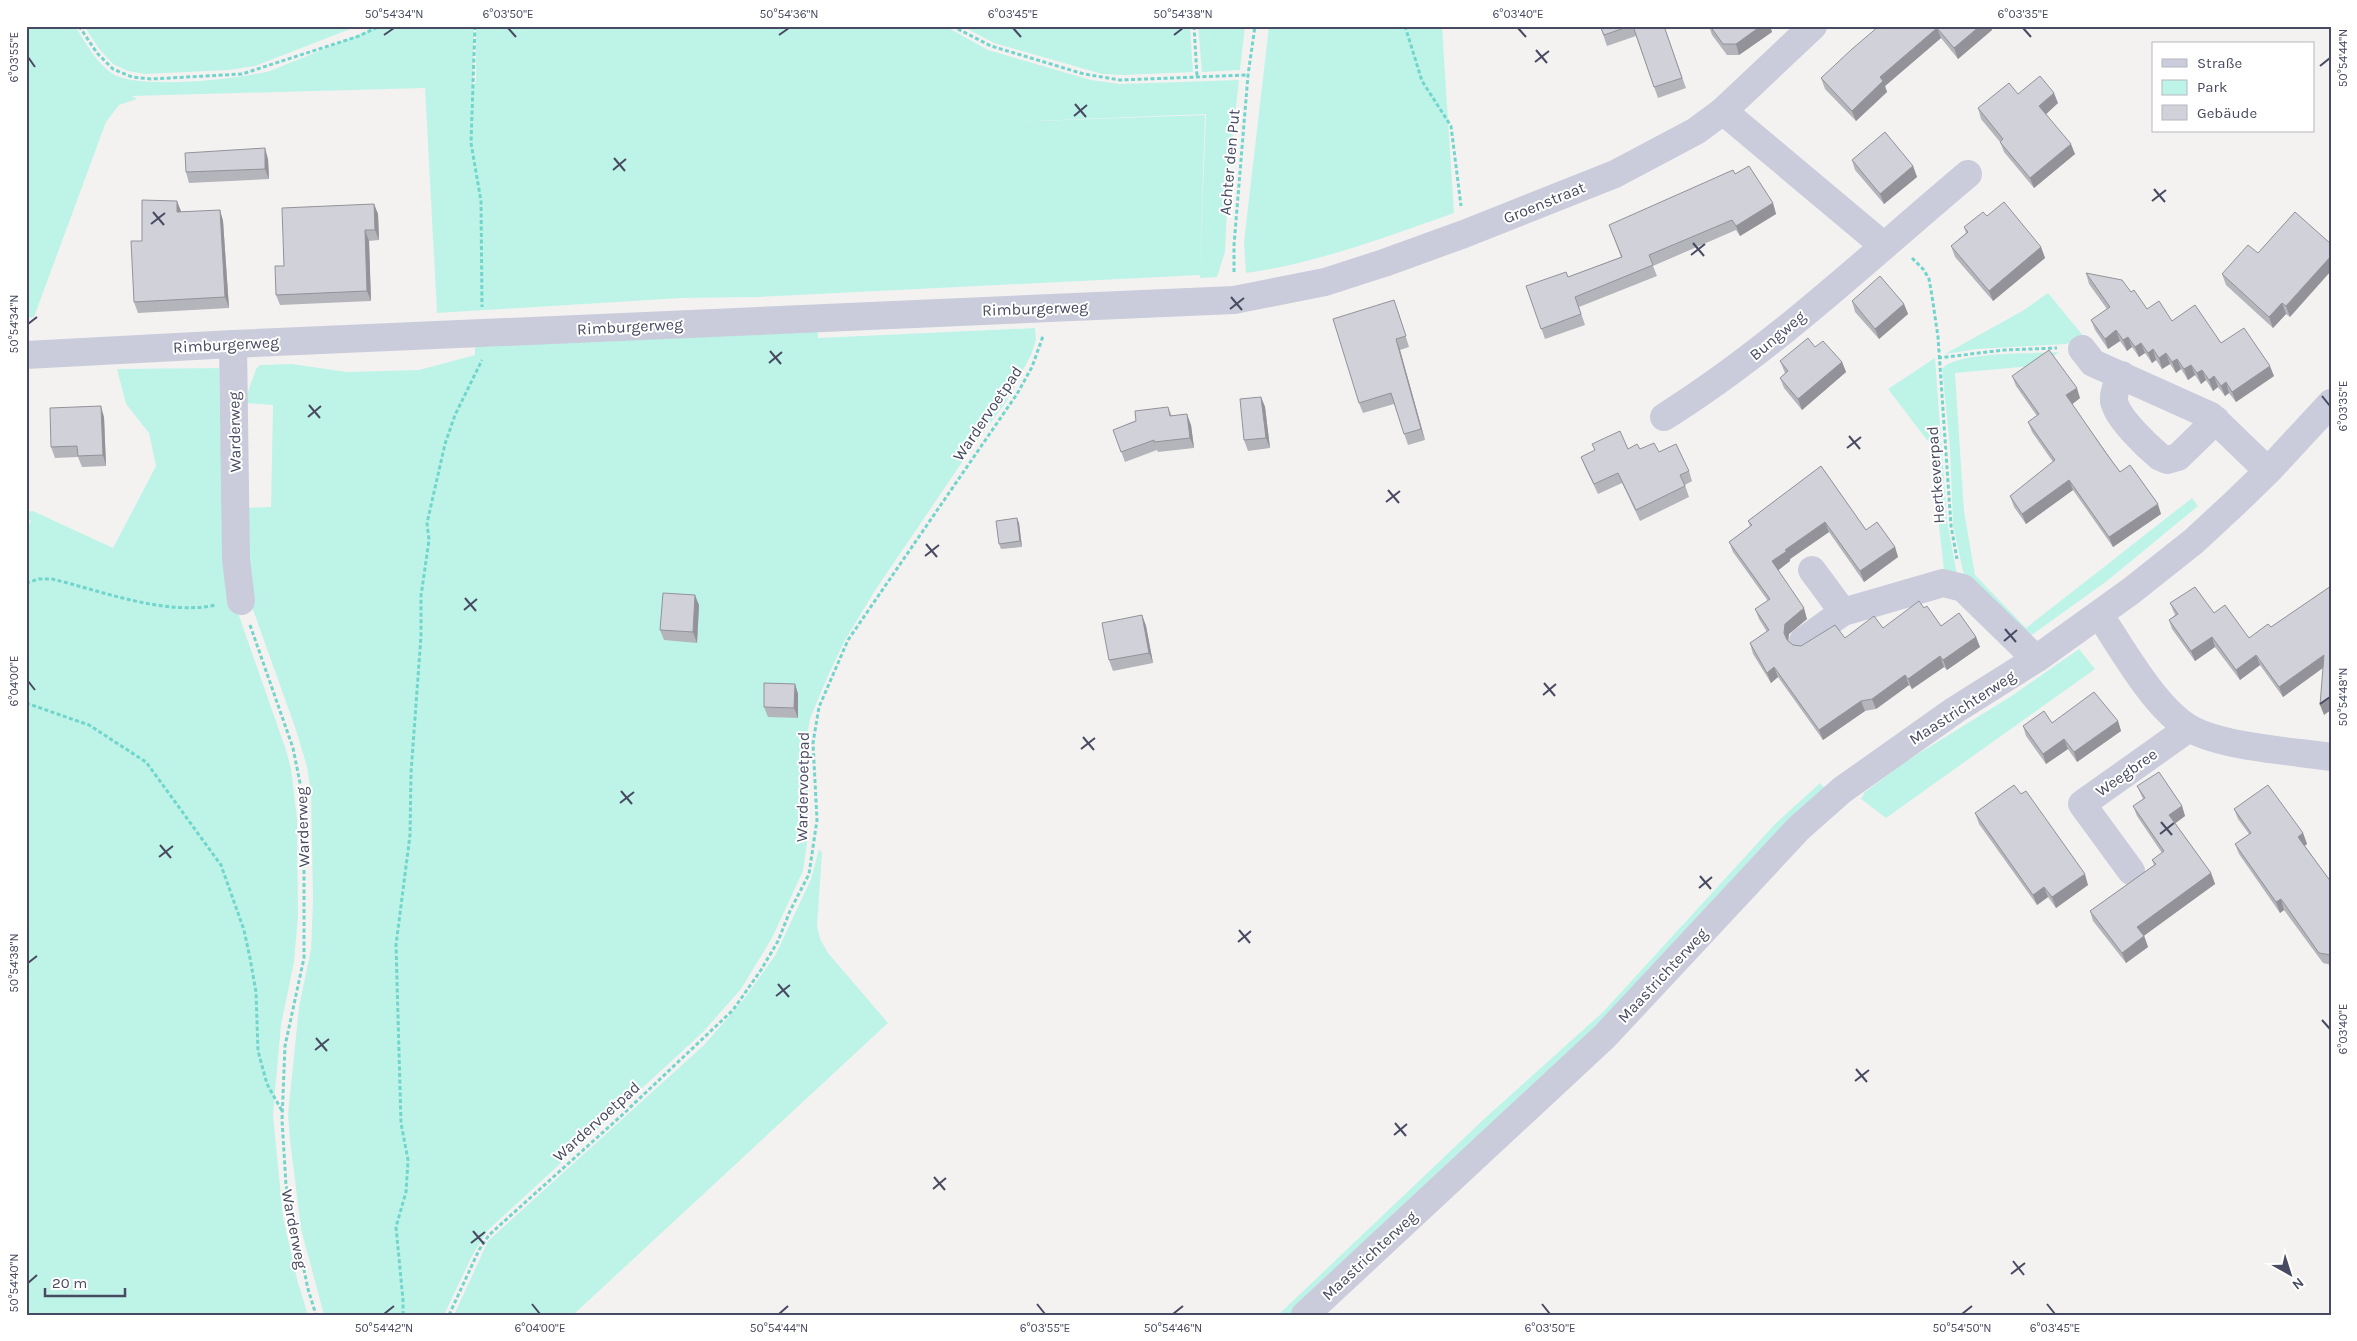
<svg xmlns="http://www.w3.org/2000/svg" width="2357" height="1341" viewBox="0 0 2357 1341" font-family="Karla,sans-serif">
  <style>
    .green { fill: #bef4e8; fill-rule: evenodd }
    .lines { fill: none; stroke-linecap: round; stroke-linejoin: round }
    .path { stroke: #72d5cc; stroke-width: 3; stroke-dasharray: 4 2.5; stroke-linecap: butt }
    .minor { stroke: #caccdc; stroke-width: 28 }
    .tertiary { stroke: #caccdc; stroke-width: 28 }
    .wall { fill: #b4b4bb }
    .shaded-wall { fill: #929298 }
    .building { fill: #d1d1d9; stroke: #929298 }
    .ticks { fill: none; stroke: #474a61; stroke-width: 2 }
    .labels { text-anchor: middle; stroke-width: 4; stroke-linejoin: round; paint-order: stroke }
    .street-label { font-size: 16px; fill: #474a61; stroke: #fff }
    .neatline { fill: none; stroke: #474a61; stroke-width: 2 }
    .ticks-label { font-size: 12px; text-anchor: middle; fill: #474a61 }
  </style>
  <rect width="100%" height="100%" fill="#f4f2f1"/>
  <path class="green" d="M26 26H75C86 43 96 63 113 74 140 90 239 79 270 71L380 26H474L473 84 476 83V26H945L988 50 1091 80 1120 84 1239 80 1229 169 1225 252 1217 277 1200 278V275L759 297 681 298 437 313 425 88 132 96 137 99 119 105 106 122 34 317 26 318ZM1206 114 1200 267 1205 115 1009 122Z
    M84 26H358L255 66 229 70 145 74 128 71 113 64 100 50Z
    M962 26H1190L1193 72 1124 75 1102 74 994 43Z
    M1198 26H1245L1240 70 1202 72Z
    M1269 26H1442L1454 213C1386 237 1318 263 1246 273L1244 242Z
    M2048 293 2085 338 2066 344 1977 349 1945 354 2024 310Z
    M1035 328 1036 340 1031 355 1006 402 971 449 874 592 844 642 827 678 810 719 806 742 808 767V837L803 871 772 938 741 989 703 1032 487 1231 472 1256 444 1315H324L301 1229 290 1140 288 1114 299 1007 311 949 313 900 311 794 307 767 296 730 252 607 243 508 271 507 273 405 244 403 256 369 260 365 292 364 347 372 419 370 475 355V347L818 331V338Z
    M2059 352 2043 365 1955 373 1964 511 1975 575 2026 628 2192 498 2198 506 2107 581 2026 639 1965 580 1953 525 1950 448 1942 369C1955 351 2035 354 2059 352Z
    M1935 358 1947 520 1957 575 1944 571 1930 444 1888 389Z
    M219 368 222 493 229 587 286 750 291 769 297 818 298 916 294 962 281 1025 273 1114 283 1217 298 1283 308 1315H26V528L31 521 26 517V512L33 511 113 548 156 466 149 433 126 404 117 369Z
    M2079 649 2095 669 1886 818 1861 799 1865 792 1905 762 2010 697Z
    M1820 783 1826 790 1590 1032 1289 1315H1278L1484 1119 1603 1012 1775 824Z
    M819 849 822 853 817 926 820 939 828 953 888 1023 573 1315H454L488 1241 704 1045 744 999 776 954 811 879Z"/>
  <g class="lines">
    <path class="path" d="M79 26 97 53 113 69 132 77 151 79 242 74 359 36 380 26
      M475 26 471 143 481 201 482 307
      M952 26 991 46 1084 74 1120 80 1248 75
      M1194 26 1197 76
      M1405 26 1422 81 1451 126 1461 206
      M1912 258 1924 270 1929 279 1932 296 1938 337 1951 526 1957 559
      M1234 272V245L1248 75 1255 26
      M1938 358 2004 350 2057 348
      M26 583 39 579H52C102 591 165 616 216 605
      M250 625 293 748 304 803V958L285 1046 282 1120 286 1185 308 1289 316 1315
      M26 703 89 725 146 762 221 865 244 930 250 958 256 992 258 1051 267 1084 282 1111
      M403 1315V1300L396 1227 406 1192 408 1160 401 1123 396 945 410 835 411 773 421 636V596L429 540 427 523 445 444 455 415 482 360
      M449 1315 479 1250 489 1235 621 1116 733 1010 761 970 778 941 790 911 809 874 817 820 813 743 819 707 848 640 1017 394 1032 367 1043 336"/>
    <path class="minor" d="M1723 111 1884 246
      M233 344 236 559 241 601
      M2082 349 2093 363 2211 416 2268 471
      M2122 375C2118 383 2113 391 2114 401 2117 418 2147 446 2160 457L2167 460 2178 457 2216 420
      M1664 417C1774 348 1869 257 1968 174
      M1812 570 1843 612
      M2099 614C2122 648 2154 707 2189 728 2221 747 2292 751 2331 757
      M1803 641 1843 612 1943 583 1963 588 2036 659
      M2131 871 2082 804 2189 728
      M1305 1315 1605 1036 1799 828 1842 790 1955 710 2036 659 2131 591 2194 541 2235 503 2268 471 2331 403"/>
    <path class="tertiary" d="M26 355 233 344 1234 300 1325 282 1384 263 1464 234 1615 174 1696 131 1723 111 1813 26"/>
  </g>
  <path class="wall" d="M1600 26H1664L1686 88 1658 98 1636 36 1607 46Z
    M1709 26H1770L1772 32 1739 55H1727L1712 35Z
    M1879 26H1991L1992 30 1958 59 1941 38 1885 86 1887 92 1856 121 1825 89 1821 78Z
    M2018 94 2058 103 2046 114 2075 154 2034 188 2004 152 2000 142 1981 119 1978 108Z
    M268 159 269 179 189 183 186 172Z
    M1852 160 1913 166 1917 177 1884 204 1855 170Z
    M1773 203 1776 214 1740 236 1736 230 1653 266 1657 276 1579 307 1585 325 1545 339 1526 286 1568 277 1621 257 1609 225Z
    M374 204 378 214 379 240 369 241 371 301 280 305 276 295 284 266Z
    M220 210 223 221 229 308 138 313 134 302 142 241 181 212Z
    M2295 212 2290 317 2286 314 2273 328 2226 285 2222 274 2258 253Z
    M1987 216 2041 247 2045 258 1993 301 1955 257 1951 246 1966 233 1964 227Z
    M2086 273 2131 292 2147 309 2221 343 2274 376 2236 402 2229 393 2225 396 2218 387 2213 391 2206 380 2201 384 2195 375 2188 380 2181 369 2176 373 2170 364 2162 369 2156 360 2152 363 2145 353 2139 357 2132 347 2127 351 2120 341 2108 349 2095 330 2091 320 2107 309 2089 284Z
    M1852 301 1904 304 1908 314 1879 339 1855 312Z
    M1398 311 1409 347 1400 350 1425 440 1408 445 1394 404 1363 413 1359 403Z
    M1815 347 1842 362 1846 372 1802 410 1784 388 1780 378 1785 373 1780 361Z
    M2012 376 2080 398 2072 404 2120 472 2161 514 2113 547 2073 490 2026 524 2014 507 2010 496 2053 462 2032 432 2028 422 2037 416 2016 386Z
    M1261 397 1265 407 1270 448 1248 451 1244 440Z
    M1168 407 1172 416 1191 425 1194 448 1158 452 1157 450 1125 462 1113 430Z
    M104 417 106 466 82 467 78 457 55 458 51 447Z
    M1592 444 1659 452 1689 471 1692 481 1685 485 1689 497 1640 521 1622 483 1598 494 1585 467 1581 457 1595 450Z
    M1821 466 1866 530 1895 547 1898 557 1864 582 1829 532 1790 559V561L1778 570 1807 619 1789 634 1788 641 1793 645 1801 646 1845 638 1883 628 1924 608 1941 626 1976 637 1980 647 1947 670 1944 667 1912 689 1909 685 1876 709 1865 711 1823 740 1778 677 1771 683 1753 654 1750 643 1767 632 1759 619 1755 609 1768 601 1733 552 1729 542 1750 526 1748 521Z
    M1017 518 1019 523 1022 547 1001 549 999 544Z
    M2331 586 2324 715 2323 668 2283 697 2260 665 2240 680 2215 647 2195 661 2172 629 2169 620 2175 615 2170 603 2214 613 2249 638 2271 627Z
    M699 605 697 643 664 640 660 630Z
    M1142 615 1146 626 1153 663 1113 671 1109 660Z
    M795 684 798 694V718L768 717 764 707Z
    M2118 721 2121 731 2077 762 2068 749 2046 764 2026 736 2023 726 2052 723Z
    M2137 786 2182 806 2185 816 2175 823 2211 873 2215 884 2144 935 2148 947 2126 963 2093 921 2090 911 2154 865 2152 860 2162 853 2137 816 2133 806 2143 799Z
    M2021 794 2088 885 2056 908 2048 897 2037 905 1979 824 1975 813Z
    M2234 809 2303 833 2307 844 2305 846 2331 882V965L2323 963 2284 910 2280 913 2239 854 2235 844 2249 834 2238 819Z"/>
  <path class="shaded-wall" d="M1761 26H1770L1772 32 1739 55 1736 44Z
    M1980 26H1991L1992 30 1958 59 1954 48Z
    M1937 28 1941 38 1885 86 1887 92 1856 121 1852 111 1880 77Z
    M2054 93 2058 103 2043 117 2039 106Z
    M2071 144 2075 154 2034 188 2030 178Z
    M265 148 268 159 269 179 265 169Z
    M1913 166 1917 177 1884 204 1880 194Z
    M177 201 181 211V222L177 212Z
    M1773 203 1776 214 1740 236 1736 226Z
    M374 204 378 214 379 240 375 230Z
    M220 210 223 221 229 308 225 297Z
    M365 230 369 241 371 301 367 291Z
    M2041 247 2045 258 1993 301 1989 291Z
    M2331 256V271L2290 317 2286 306Z
    M2282 303 2286 314 2273 328 2269 317Z
    M1904 304 1908 314 1879 339 1875 329Z
    M2116 330 2120 341 2108 349 2105 339Z
    M2128 337 2132 347 2127 351 2123 340Z
    M1396 339 1400 350 1425 440 1421 429Z
    M2141 343 2145 353 2139 357 2135 347Z
    M2153 349 2156 360 2152 363 2148 353Z
    M2166 353 2170 364 2162 369 2159 358Z
    M2177 359 2181 369 2176 373 2172 362Z
    M1842 362 1846 372 1802 410 1798 399Z
    M2191 365 2195 375 2188 380 2184 369Z
    M2270 366 2274 376 2236 402 2232 392Z
    M2202 370 2206 380 2201 384 2197 373Z
    M2214 376 2218 387 2213 391 2209 380Z
    M2226 382 2229 393 2225 396 2221 386Z
    M2077 388 2080 398 2070 406 2066 395Z
    M1261 397 1265 407 1270 448 1266 438Z
    M101 406 104 417 106 466 103 455Z
    M1187 414 1191 425 1194 448 1190 438Z
    M2069 480 2073 490 2026 524 2022 514Z
    M2158 504 2161 514 2113 547 2109 537Z
    M1017 518 1019 523 1022 547 1020 541Z
    M1825 522 1829 532 1790 559V561L1776 572 1772 561 1785 550Z
    M1895 547 1898 557 1864 582 1860 571Z
    M695 595 699 605 697 643 693 632Z
    M1804 608 1807 619 1789 634 1788 643 1784 633 1785 624Z
    M1142 615 1146 626 1153 663 1149 653Z
    M1976 637 1980 647 1947 670 1943 660Z
    M2212 637 2215 647 2195 661 2191 651Z
    M2256 655 2260 665 2240 680 2236 670Z
    M2324 655 2328 664 2283 697 2279 687Z
    M1940 656 1944 667 1912 689 1908 679Z
    M1774 667 1778 677 1771 683 1767 673Z
    M1905 675 1909 685 1876 709 1872 699Z
    M795 684 798 694V718L794 708Z
    M2331 698V710L2324 715 2320 705Z
    M1861 701 1865 711 1823 740 1819 730Z
    M2118 721 2121 731 2077 762 2074 752Z
    M2064 739 2068 749 2046 764 2043 754Z
    M2182 806 2185 816 2173 825 2169 815Z
    M2303 833 2307 844 2302 847 2298 837Z
    M2211 873 2215 884 2141 938 2137 927Z
    M2085 874 2088 885 2056 908 2052 897Z
    M2044 887 2048 897 2037 905 2033 895Z
    M2281 899 2284 910 2280 913 2276 902Z
    M2144 936 2148 947 2126 963 2122 953Z"/>
  <path class="building" d="M1600 26H1630L1604 35Z
    M1633 26H1664L1682 78 1654 87Z
    M1710 26H1761L1736 44H1723Z
    M1879 26H1980L1954 48 1937 28 1880 77 1883 81 1852 111 1821 78 1852 49Z
    M2040 76 2054 93 2039 106 2071 144 2030 178 2000 142 2003 139 1978 108 2009 83 2018 94Z
    M1885 132 1913 166 1880 194 1852 160Z
    M265 148V169L186 172 185 153Z
    M1749 166 1773 203 1736 226 1732 220 1649 255 1653 265 1575 297 1581 314 1541 329 1526 286 1566 272 1568 277 1622 257 1609 225 1733 170 1735 174Z
    M142 200 177 201V212L220 210 225 297 134 302 131 241H142Z
    M2004 202 2041 247 1989 291 1951 246 1968 232 1964 227 1983 212 1987 216Z
    M374 204 375 230H365L367 291 276 295 275 266H284L282 208Z
    M2295 212 2331 244V256L2286 306 2282 303 2269 317 2222 274 2248 245 2258 253Z
    M2086 273 2122 280 2131 292 2134 290 2147 309 2159 301 2172 321 2195 305 2221 343 2244 328 2270 366 2232 392 2226 382 2221 386 2214 376 2209 380 2202 370 2197 373 2191 365 2184 369 2177 359 2172 362 2166 353 2159 358 2153 349 2148 353 2141 343 2135 347 2128 337 2123 340 2116 330 2105 339 2091 320 2110 307Z
    M1880 276 1904 304 1875 329 1852 301Z
    M1394 300 1406 336 1396 339 1421 429 1404 434 1391 393 1359 403 1333 319Z
    M1808 338 1815 347 1823 341 1842 362 1798 399 1780 378 1788 371 1780 361Z
    M2049 350 2077 388 2066 395 2106 453 2120 472 2130 465 2158 504 2109 537 2069 480 2022 514 2010 496 2055 460 2028 422 2039 414 2012 376Z
    M1261 397 1266 438 1244 440 1240 399Z
    M101 406 103 455 78 456 77 446 51 447 50 408Z
    M1168 407 1170 416 1187 414 1190 438 1154 442V440L1121 452 1113 430 1136 421 1135 411Z
    M1620 431 1628 449 1637 444 1640 449 1654 443 1659 452 1676 444 1689 471 1680 475 1685 486 1636 510 1618 473 1594 484 1581 457 1595 450 1592 444Z
    M1821 466 1866 530 1877 522 1895 547 1860 571 1825 522 1785 550 1787 551 1772 561 1804 608 1785 624 1784 633 1787 640 1793 645 1801 646 1835 625 1845 638 1874 616 1883 628 1919 601 1924 608 1927 606 1941 626 1959 613 1976 637 1943 660 1940 656 1908 679 1905 675 1872 699 1861 701 1819 730 1774 667 1767 673 1750 643 1769 630 1755 609 1770 599 1729 542 1752 525 1748 521Z
    M1017 518 1020 541 999 544 996 521Z
    M2331 586V698L2320 705 2324 655 2279 687 2256 655 2236 670 2212 637 2191 651 2169 620 2178 614 2170 603 2195 587 2214 613 2225 605 2249 638 2268 624 2271 627Z
    M663 593 695 595 693 632 660 630Z
    M1142 615 1149 653 1109 660 1102 623Z
    M764 683 795 684 794 708 764 707Z
    M2094 692 2118 721 2074 752 2064 739 2043 754 2023 726 2044 711 2052 723Z
    M2159 772 2182 806 2169 815 2211 873 2137 927 2144 936 2122 953 2090 911 2156 864 2152 860 2164 851 2133 806 2145 798 2137 786Z
    M2014 785 2021 794 2026 791 2085 874 2052 897 2044 887 2033 895 1975 813Z
    M2268 785 2303 833 2298 837 2331 882V955L2319 953 2281 899 2276 902 2235 844 2251 833 2234 809Z"/>
  <path class="ticks" d="M508 28 516 37M1013 28 1021 37M1518 28 1526 37M2023 28 2031 37M384 35 394 28M779 35 789 28M1174 35 1183 28M1536 50 1547 63M28 57 35 67M1535 62 1549 51M2320 66 2330 58M1075 104 1086 117M1074 116 1087 105M614 158 625 171M613 170 626 159M2154 189 2165 202M2152 201 2166 190M153 212 164 225M151 224 165 213M1693 243 1704 256M1691 255 1705 244M1231 297 1242 310M1230 309 1244 298M28 324 37 317M770 351 781 364M769 363 782 352M2322 396 2330 406M309 405 320 418M308 417 321 406M1849 436 1860 449M1847 448 1861 437M1388 490 1399 503M1386 502 1400 491M926 544 937 557M925 556 939 545M465 598 476 611M464 610 477 599M2005 629 2016 642M2004 641 2017 630M28 681 35 690M1544 683 1555 696M1543 695 1556 684M2320 704 2330 697M1083 737 1094 750M1081 749 1095 738M621 791 632 804M620 803 634 792M2161 822 2172 835M2160 834 2174 823M160 845 171 858M159 857 173 846M1700 876 1711 889M1699 888 1712 877M1239 930 1250 943M1238 942 1251 931M28 963 37 956M778 984 789 997M776 996 790 985M2322 1020 2330 1029M316 1038 327 1051M315 1050 329 1039M1856 1069 1867 1082M1855 1081 1869 1070M1395 1123 1406 1136M1394 1135 1407 1124M934 1177 945 1190M933 1189 946 1178M473 1231 484 1244M471 1243 485 1232M2013 1261 2024 1275M2011 1274 2025 1263M28 1283 37 1275M532 1304 540 1314M1037 1304 1045 1314M1542 1304 1550 1314M2047 1304 2055 1314M384 1314 394 1306M779 1314 788 1306M1173 1314 1183 1306M1962 1314 1972 1306"/>
  <g class="labels">
    <g class="street-label">
      <text transform="translate(1229 162) rotate(-85)" y="6">Achter den Put</text>
      <text transform="translate(1544 202) rotate(-22)" y="6">Groenstraat</text>
      <text transform="translate(1035 308) rotate(-2)" y="6">Rimburgerweg</text>
      <text transform="translate(630 326) rotate(-3)" y="6">Rimburgerweg</text>
      <text transform="translate(1777 335) rotate(-40)" y="6">Bungweg</text>
      <text transform="translate(226 344) rotate(-3)" y="6">Rimburgerweg</text>
      <text transform="translate(987 413) rotate(-56)" y="6">Wardervoetpad</text>
      <text transform="translate(234 432) rotate(-91)" y="6">Warderweg</text>
      <text transform="translate(1935 475) rotate(-94)" y="6">Hertkeverpad</text>
      <text transform="translate(1962 707) rotate(-33)" y="6">Maastrichterweg</text>
      <text transform="translate(2126 772) rotate(-35)" y="6">Weegbree</text>
      <text transform="translate(802 787) rotate(-89)" y="6">Wardervoetpad</text>
      <text transform="translate(302 827) rotate(-92)" y="6">Warderweg</text>
      <text transform="translate(1662 975) rotate(-47)" y="6">Maastrichterweg</text>
      <text transform="translate(596 1121) rotate(-42)" y="6">Wardervoetpad</text>
      <text transform="translate(295 1229) rotate(79)" y="6">Warderweg</text>
      <text transform="translate(1369 1255) rotate(-43)" y="6">Maastrichterweg</text>
    </g>
  </g>
  <rect width="2357" height="1341" fill="none" stroke="#ffffff" stroke-width="55"/>
  <rect x="2152" y="42" width="162" height="90" fill="#ffffff" stroke="#b5b7c0"/>
  <rect x="2162" y="59" width="25" height="8" fill="#caccdc" stroke="#b5b7c0"/>
  <text x="2197" y="68" font-size="15" fill="#474a61">Straße</text>
  <rect x="2162" y="80" width="25" height="15" fill="#bef4e8" stroke="#b5b7c0"/>
  <text x="2197" y="92" font-size="15" fill="#474a61">Park</text>
  <rect x="2162" y="105" width="25" height="15" fill="#d1d1d9" stroke="#b5b7c0"/>
  <text x="2197" y="118" font-size="15" fill="#474a61">Gebäude</text>
  <g transform="translate(2290 1274) rotate(141)" stroke="#ffffff" stroke-width="4" paint-order="stroke">
  <path d="M0-4L9 19L0 12L-9 19Z" fill="#474a61"/>
  <text y="-8" font-size="14" font-weight="bold" text-anchor="middle" fill="#474a61">N</text>
  </g>
  <path d="M45 1288v8h80v-8" fill="none" stroke="#474a61" stroke-width="2.5"/>
  <text x="52" y="1288" font-size="15" fill="#474a61" stroke="#ffffff" stroke-width="4" paint-order="stroke">20 m</text>
  <rect x="28" y="28" width="2302" height="1286" class="neatline"/>
  <g class="ticks-label">
    <text x="394" y="18">50°54'34"N</text>
    <text x="508" y="18">6°03'50"E</text>
    <text x="789" y="18">50°54'36"N</text>
    <text x="1013" y="18">6°03'45"E</text>
    <text x="1183" y="18">50°54'38"N</text>
    <text x="1518" y="18">6°03'40"E</text>
    <text x="2023" y="18">6°03'35"E</text>
    <text transform="translate(14 57) rotate(-90)" y="4">6°03'55"E</text>
    <text transform="translate(2343 58) rotate(-90)" y="4">50°54'44"N</text>
    <text transform="translate(14 324) rotate(-90)" y="4">50°54'34"N</text>
    <text transform="translate(2343 406) rotate(-90)" y="4">6°03'35"E</text>
    <text transform="translate(14 681) rotate(-90)" y="4">6°04'00"E</text>
    <text transform="translate(2343 697) rotate(-90)" y="4">50°54'48"N</text>
    <text transform="translate(14 963) rotate(-90)" y="4">50°54'38"N</text>
    <text transform="translate(2343 1029) rotate(-90)" y="4">6°03'40"E</text>
    <text transform="translate(14 1283) rotate(-90)" y="4">50°54'40"N</text>
    <text x="384" y="1332">50°54'42"N</text>
    <text x="540" y="1332">6°04'00"E</text>
    <text x="779" y="1332">50°54'44"N</text>
    <text x="1045" y="1332">6°03'55"E</text>
    <text x="1173" y="1332">50°54'46"N</text>
    <text x="1550" y="1332">6°03'50"E</text>
    <text x="1962" y="1332">50°54'50"N</text>
    <text x="2055" y="1332">6°03'45"E</text>
  </g>
</svg>
